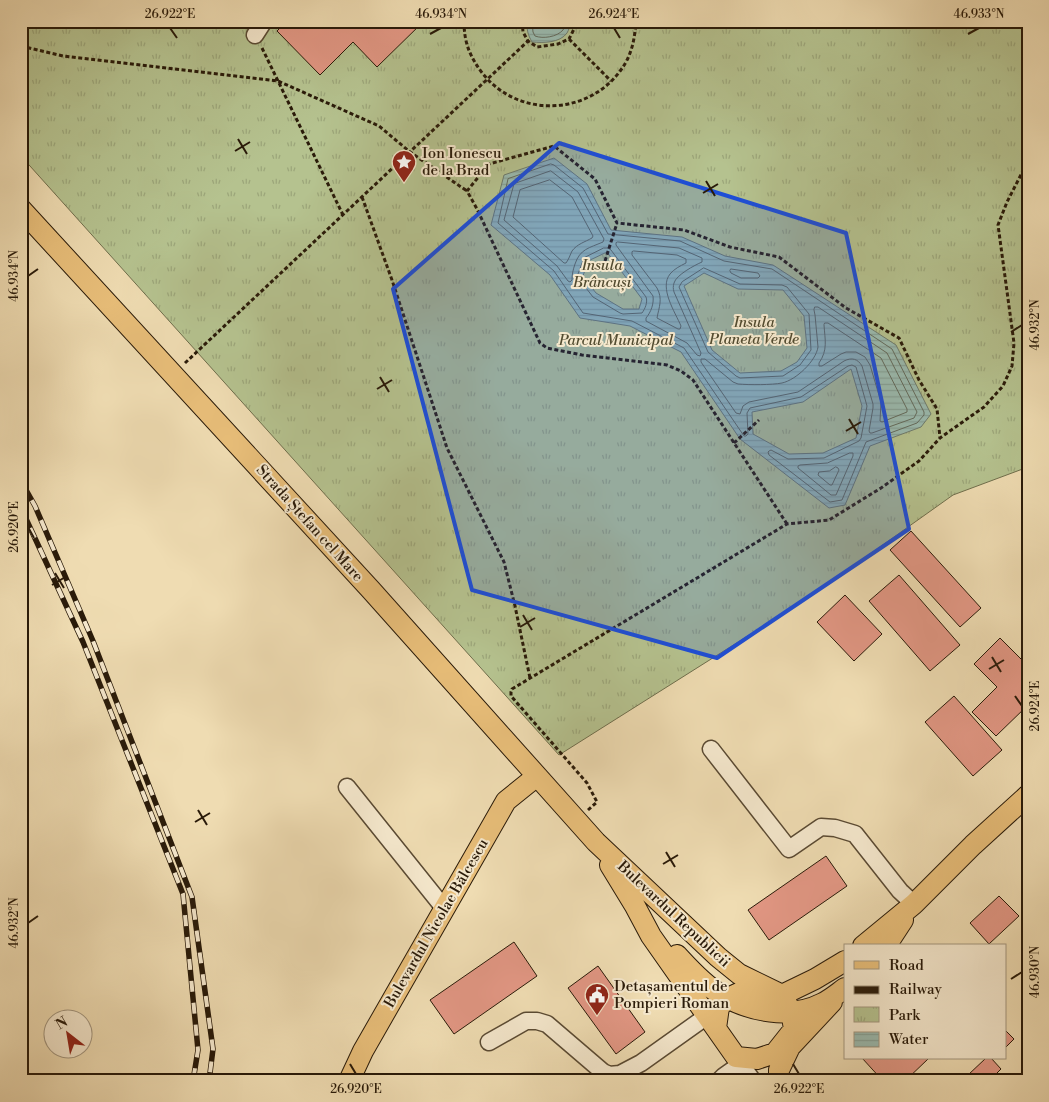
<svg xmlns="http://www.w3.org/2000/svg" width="1049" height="1102" viewBox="0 0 1049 1102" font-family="'Libre Bodoni',serif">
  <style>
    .park { fill: url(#park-tufts); stroke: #6f6e4c }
    .water { fill: url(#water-rules); stroke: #6d7b6d; fill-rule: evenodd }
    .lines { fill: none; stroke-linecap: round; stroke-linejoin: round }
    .shore { stroke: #626a5c; stroke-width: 1 }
    .building { fill: #e29784; stroke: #291a09 }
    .minor-casing { stroke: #5a4a33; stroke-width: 19 }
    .major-casing { stroke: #291a09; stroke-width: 22 }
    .path { stroke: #291a09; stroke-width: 3; stroke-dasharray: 4 2.5; stroke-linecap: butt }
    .minor { stroke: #f5e8cd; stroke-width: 16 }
    .major { stroke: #e8be79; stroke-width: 20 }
    .rail-casing { stroke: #291a09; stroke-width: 5.5 }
    .rail { stroke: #f5e8cd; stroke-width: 4; stroke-dasharray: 11; stroke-linecap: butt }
    .marked { fill: #1d4ed8; fill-opacity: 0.2; stroke: #1d4ed8; stroke-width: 4; stroke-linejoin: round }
    .ticks { fill: none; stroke: #291a09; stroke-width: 2 }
    .labels { text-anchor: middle; stroke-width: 4; stroke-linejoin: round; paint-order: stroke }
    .poi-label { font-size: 15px; fill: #291a09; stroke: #f5e8cd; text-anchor: start }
    .park-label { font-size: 15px; font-style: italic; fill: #534c31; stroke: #f5e8cd }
    .street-label { font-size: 15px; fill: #291a09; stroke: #f5e8cd }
    .neatline { fill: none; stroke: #291a09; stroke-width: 2 }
    .ticks-label { font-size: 12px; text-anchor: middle; fill: #291a09 }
  </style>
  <defs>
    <pattern id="park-tufts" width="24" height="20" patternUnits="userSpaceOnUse" patternTransform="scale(1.25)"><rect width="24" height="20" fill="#b5c28f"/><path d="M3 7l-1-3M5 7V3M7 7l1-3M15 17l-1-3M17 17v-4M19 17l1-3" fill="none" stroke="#9ca67a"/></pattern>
    <pattern id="water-rules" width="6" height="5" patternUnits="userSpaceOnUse" patternTransform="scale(1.25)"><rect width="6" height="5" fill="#9abbb0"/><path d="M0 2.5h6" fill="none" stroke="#85a096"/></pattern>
  </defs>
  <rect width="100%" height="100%" fill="#efdcb2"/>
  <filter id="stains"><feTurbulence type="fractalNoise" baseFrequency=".004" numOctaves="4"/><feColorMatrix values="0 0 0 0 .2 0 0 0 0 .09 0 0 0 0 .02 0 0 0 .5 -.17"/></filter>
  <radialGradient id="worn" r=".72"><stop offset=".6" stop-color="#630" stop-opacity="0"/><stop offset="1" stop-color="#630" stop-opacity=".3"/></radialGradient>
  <path class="park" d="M21 21H1028V467L953 495 811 596 559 755 21 156Z"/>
  <path class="water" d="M528 21H571C570 25 569 30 567 33 560 43 543 43 532 42 528 35 526 29 528 21Z
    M554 158 587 184 611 230 682 237 725 256 773 265 896 345 931 414 921 427 870 446 845 505 829 508 740 439 681 352 630 326 580 318 550 275 491 225 504 175ZM607 252 642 299 639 309H623L596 293 583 276 588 261ZM704 273 738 289 783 290 804 316 807 348 797 362 781 371 740 373 712 350 684 286ZM851 369 862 406 856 438 823 453 789 454 753 434 752 412 803 402Z"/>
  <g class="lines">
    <path class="shore" d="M532 21 533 32 535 36C543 39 557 37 563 30 565 27 565 24 566 21
      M551 164 554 165 583 188 608 234 680 241 724 261 772 269 892 349 924 412V415L917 423 866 442 842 500 830 502 769 455 768 452 769 451 771 450 788 459 824 458 859 441 861 438 867 406 856 367 852 365 848 366 801 397 750 408 747 413 748 434 746 436H744L684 348 632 321 583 313 554 271 498 223 508 179Z
      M551 171 578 192 604 239 603 242C589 248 580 249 575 264 573 270 572 274 572 280L570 282 568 281 557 266 504 220 514 184Z
      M550 180 572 197 593 236 592 238C585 242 577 244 572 251 570 255 569 259 566 263H564L513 217 520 190Z
      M618 242 679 248 702 258V262C695 265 676 275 674 283 673 287 673 288 674 292L701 353 700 356 697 355 687 343 646 321V318C651 312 654 304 653 296L616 245V243Z
      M604 248H608L611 250 646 297C648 302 645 309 642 313L623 314 620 313 593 297 579 279 578 274 584 258Z
      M634 251 677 255 686 259V263C680 266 674 269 670 274 659 288 675 312 681 326L680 329H678L657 318C659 307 663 299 657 288L632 255V252Z
      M704 268 740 284 782 285 787 287 809 314 811 350 800 365 783 376 740 378 736 376 708 352 679 287 682 282Z
      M731 269 758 273 760 276 758 278H741L731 273 730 271Z
      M815 307H818L887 353 917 412 914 418 872 433H870L869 431 873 408V404L862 366C858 359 852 357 844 361L798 392 749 402 743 406 740 414 736 413 701 362V359H705L733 382 738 384C749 385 772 385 782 383 796 380 816 361 818 347L815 315 814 310Z
      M825 323H828L881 358 907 409V412L882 422 880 421 881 402 870 365 865 357 856 352H846L841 354 822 366H819V363C828 350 825 340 824 325Z
      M850 453H853V456L836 495H831L798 468V466L800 465 827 463Z
      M836 467 838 468 839 470 832 485H830L818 475 819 472 829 471Z"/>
  </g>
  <path class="building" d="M287 21H424L377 67 353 42 320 75 277 31Z
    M911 531 981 608 960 627 890 550Z
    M899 575 960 645 930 671 869 601Z
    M845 595 882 634 854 661 817 622Z
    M1000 638 1023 661 1028 656V705L996 736 972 712 997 687 974 664Z
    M954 696 1002 750 973 776 925 722Z
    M826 856 847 886 769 940 748 910Z
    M999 896 1019 916 989 944 970 923Z
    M1028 940V951L1022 945Z
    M514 942 537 976 454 1034 430 1000Z
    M598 966 645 1032 616 1054 568 988Z
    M1005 1030 1014 1039 1005 1048Z
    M862 1058H928V1059L905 1081H883Z
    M986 1058H991L1001 1069 989 1081H974L968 1075Z"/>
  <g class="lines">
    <g class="minor-casing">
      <path id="minor" d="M255 35 264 21
        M711 749 789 849 821 827 835 828 855 834 900 891 914 904
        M347 787 444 908
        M489 1042 526 1021H537L547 1024 603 1072 609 1075 620 1074 641 1063 707 1016
        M736 1057 753 1081
        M719 1081 724 1076 741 1064"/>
    </g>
    <g class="major-casing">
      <path id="major" d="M21 209 371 590 596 842 718 957 739 974 782 995 815 979 845 961
        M610 865 635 906 651 936 736 1057 757 1059 775 1053 794 1029 791 1011 782 995C766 998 758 996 743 991L728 998 719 1007 716 1028
        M863 946 914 904 973 845 1028 795
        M886 946 903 920
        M677 955C689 968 704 985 720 994 750 1012 790 1020 823 1003 831 999 838 993 845 988
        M349 1081 363 1051 506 801 537 776
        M779 1081V1070L790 1047 832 1002"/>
    </g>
    <path class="path" d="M464 21C464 43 470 57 483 74 521 121 596 115 626 62 633 49 635 35 636 21
      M522 21 523 32 528 41 537 47 558 44 569 39 574 29 576 21
      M569 39 611 81
      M21 46 63 56 278 81 379 126 410 152 467 191
      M262 48 343 215
      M362 197 392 280 447 448 504 562 515 606 530 678
      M605 261 617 223
      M185 363 528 41
      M734 443 759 420
      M787 524 693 380 681 371 667 365 582 355 547 348 540 343 477 209 467 191 489 164 554 146 595 179 617 223 684 230 730 247 779 257 846 308 899 338 919 380 937 409 940 438
      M588 810 597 802 587 783 511 696V692L512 689 787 524 829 520 881 488 919 461 940 438 984 407 1003 386 1012 366 1014 343 998 225 1007 202 1028 161"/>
    <use href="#minor" class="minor"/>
    <use href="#major" class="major"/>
    <g class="rail-casing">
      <path id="rail" d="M21 481 35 506 93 641 192 897 213 1049 209 1081
        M21 508 83 642 183 894 198 1050 193 1081"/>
    </g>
    <use href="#rail" class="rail"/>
  </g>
  <path class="marked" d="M559 143 846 233 909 529 717 658 472 590 393 289Z"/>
  <path class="ticks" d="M170 28 177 38M614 28 620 38M430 34 441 28M968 34 979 28M238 139 247 154M235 151 250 142M706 181 715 196M703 193 718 184M28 276 38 269M1011 332 1022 325M380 377 389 392M377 389 392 380M849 419 858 434M846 431 861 422M28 527 34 538M55 573 64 588M52 585 67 576M523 615 532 630M520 627 535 618M992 657 1001 672M989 669 1004 660M1015 696 1022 706M198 810 207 825M195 822 210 813M666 852 675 867M663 864 678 855M28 923 38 916M1011 979 1022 972M350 1064 356 1074M793 1064 799 1074"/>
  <defs>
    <g id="sight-pin" transform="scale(1.25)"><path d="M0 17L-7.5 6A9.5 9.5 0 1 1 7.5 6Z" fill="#8f2418" stroke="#f5e8cd"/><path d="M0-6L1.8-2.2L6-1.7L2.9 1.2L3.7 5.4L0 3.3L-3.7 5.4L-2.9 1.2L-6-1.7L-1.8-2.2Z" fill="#fff"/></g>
    <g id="civic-pin" transform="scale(1.25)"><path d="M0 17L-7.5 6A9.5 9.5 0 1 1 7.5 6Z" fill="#8f2418" stroke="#f5e8cd"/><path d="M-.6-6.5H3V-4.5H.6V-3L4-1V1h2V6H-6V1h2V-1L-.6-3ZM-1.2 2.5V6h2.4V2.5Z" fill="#fff"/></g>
  </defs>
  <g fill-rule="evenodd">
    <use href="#sight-pin" x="404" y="162"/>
    <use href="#civic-pin" x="597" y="995"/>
  </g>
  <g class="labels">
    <g class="poi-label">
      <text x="422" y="158">Ion Ionescu<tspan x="422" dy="17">de la Brad</tspan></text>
      <text x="614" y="991">Detașamentul de<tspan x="614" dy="17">Pompieri Roman</tspan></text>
    </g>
    <g class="park-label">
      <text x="602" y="270">Insula<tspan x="602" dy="17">Brâncuși</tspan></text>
      <text x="754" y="327">Insula<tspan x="754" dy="17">Planeta Verde</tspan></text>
      <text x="616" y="345">Parcul Municipal</text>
    </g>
    <g class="street-label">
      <text transform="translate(310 523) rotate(48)" y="5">Strada Ștefan cel Mare</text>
      <text transform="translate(674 914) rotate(43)" y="5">Bulevardul Republicii</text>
      <text transform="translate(436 923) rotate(-60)" y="5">Bulevardul Nicolae Bălcescu</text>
    </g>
  </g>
  <rect width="1049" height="1102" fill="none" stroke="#efdcb2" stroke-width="55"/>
  <rect x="844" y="944" width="162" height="115" fill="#f5e8cd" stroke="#a3967f"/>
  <rect x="854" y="961" width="25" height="8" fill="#e8be79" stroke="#a3967f"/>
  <text x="889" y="970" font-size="15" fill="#291a09">Road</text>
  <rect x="854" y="986" width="25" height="8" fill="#291a09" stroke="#a3967f"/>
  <text x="889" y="994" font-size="15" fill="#291a09">Railway</text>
  <rect x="854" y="1007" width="25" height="15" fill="url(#park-tufts)" stroke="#a3967f"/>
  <text x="889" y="1020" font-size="15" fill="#291a09">Park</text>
  <rect x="854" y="1032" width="25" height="15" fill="url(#water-rules)" stroke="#a3967f"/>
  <text x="889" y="1044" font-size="15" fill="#291a09">Water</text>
  <g transform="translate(68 1034) rotate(329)"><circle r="24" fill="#f5e8cd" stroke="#a3967f"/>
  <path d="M0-4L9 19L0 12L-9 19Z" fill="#8f2418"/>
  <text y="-8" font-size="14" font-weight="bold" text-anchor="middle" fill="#291a09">N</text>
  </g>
  <rect x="28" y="28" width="994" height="1046" class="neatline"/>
  <g class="ticks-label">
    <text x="170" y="18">26.922°E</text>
    <text x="441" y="18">46.934°N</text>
    <text x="614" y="18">26.924°E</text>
    <text x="979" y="18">46.933°N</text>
    <text transform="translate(14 276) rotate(-90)" y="4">46.934°N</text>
    <text transform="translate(1035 325) rotate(-90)" y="4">46.932°N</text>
    <text transform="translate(14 527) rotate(-90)" y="4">26.920°E</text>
    <text transform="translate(1035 706) rotate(-90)" y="4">26.924°E</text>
    <text transform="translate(14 923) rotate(-90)" y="4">46.932°N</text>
    <text transform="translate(1035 972) rotate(-90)" y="4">46.930°N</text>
    <text x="356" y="1093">26.920°E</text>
    <text x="799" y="1093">26.922°E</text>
  </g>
  <rect width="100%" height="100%" filter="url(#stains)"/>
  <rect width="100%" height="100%" fill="url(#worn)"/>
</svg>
